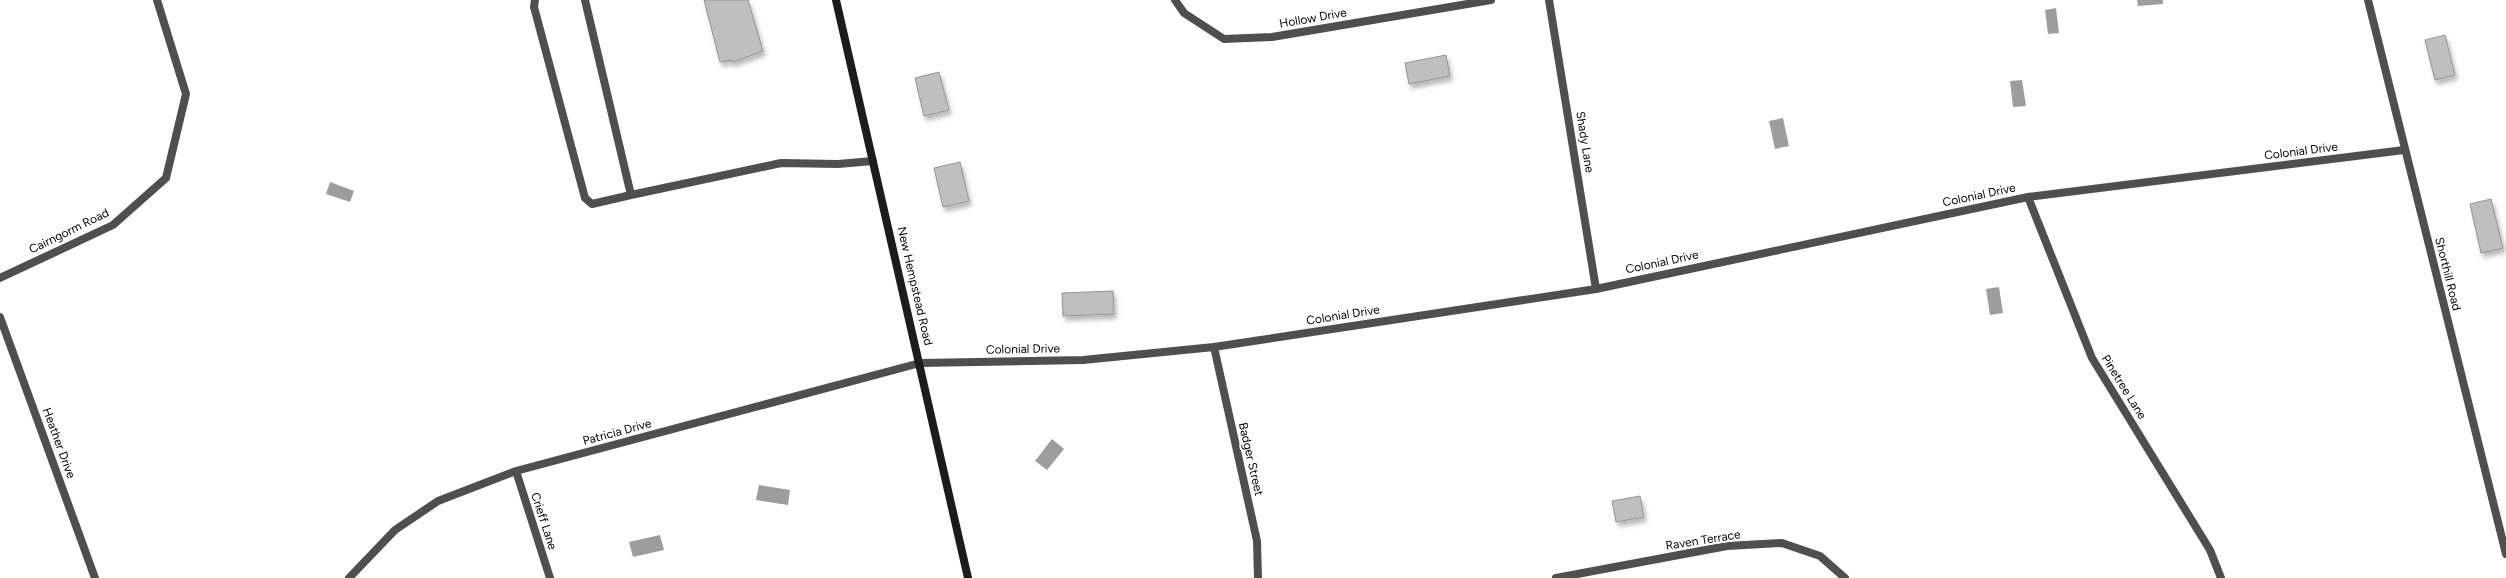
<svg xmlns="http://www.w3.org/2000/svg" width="2506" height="578" viewBox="0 0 2506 578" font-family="Figtree,sans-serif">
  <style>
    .water { fill: #9d9d9d }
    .building { fill: #bfbfbf; stroke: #939393; filter: url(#shadow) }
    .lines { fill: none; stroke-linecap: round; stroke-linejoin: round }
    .lane { stroke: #4f4f4f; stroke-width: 8 }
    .street { stroke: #4f4f4f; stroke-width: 8 }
    .secondary { stroke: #1c1c1c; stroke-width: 8 }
    .labels { text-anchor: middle; stroke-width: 4; stroke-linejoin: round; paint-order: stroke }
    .street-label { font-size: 12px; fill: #000; stroke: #fff }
  </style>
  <defs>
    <filter id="shadow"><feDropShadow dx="2.5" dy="4.5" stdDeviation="2" flood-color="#0004"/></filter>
  </defs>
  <rect width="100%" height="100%" fill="#fff"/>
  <path class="water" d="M2137 0H2163V4L2138 6Z
    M2056 8 2059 33 2048 34 2045 10Z
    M2022 80 2026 106 2013 107 2010 81Z
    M1783 118 1789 146 1775 149 1769 121Z
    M330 182 354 191 350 202 326 194Z
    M1999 287 2003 313 1990 315 1986 289Z
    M1052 439 1064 449 1047 470 1035 461Z
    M759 485 790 490 788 505 756 500Z
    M660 535 664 550 633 557 629 542Z"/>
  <path class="building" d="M704 0H748L763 51 733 62 730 60 720 62Z
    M2445 35 2455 75 2435 80 2425 40Z
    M1446 55 1450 76 1409 84 1405 63Z
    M939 72 949 110 924 116 915 78Z
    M960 162 969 201 943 207 934 168Z
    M2491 199 2503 248 2481 253 2470 204Z
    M1113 291 1114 314 1063 316 1062 293Z
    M1640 496 1644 517 1616 522 1612 501Z"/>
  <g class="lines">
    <path class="lane" d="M535 0 534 7 585 198 592 204 631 195 585 0
      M631 195 781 163 838 164 873 161"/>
    <path class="street" d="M1175 0 1184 13 1224 39 1272 37 1491 0
      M1549 0 1596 289
      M2368 0 2506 554
      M2028 197 2092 358 2210 550 2221 578
      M0 278 113 225 166 178 186 94 157 0
      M0 317 95 578
      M1214 347 1257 541 1258 578
      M516 471 550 578
      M349 578 395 530 438 501 516 471 920 363 1083 360 1214 347 1596 289 2028 197 2404 150
      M1556 578 1727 546 1782 543 1820 556 1845 578"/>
    <path class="secondary" d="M836 0 968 578"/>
  </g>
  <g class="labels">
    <g class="street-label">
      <text transform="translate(1313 18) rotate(-10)" y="4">Hollow Drive</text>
      <text transform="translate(1585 142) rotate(81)" y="4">Shady Lane</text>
      <text transform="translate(2301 151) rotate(-7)" y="4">Colonial Drive</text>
      <text transform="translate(1979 195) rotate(-12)" y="4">Colonial Drive</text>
      <text transform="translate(69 231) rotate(-26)" y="4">Cairngorm Road</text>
      <text transform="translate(1662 262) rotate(-12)" y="4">Colonial Drive</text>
      <text transform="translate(2448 274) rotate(76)" y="4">Shorthill Road</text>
      <text transform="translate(915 286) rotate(77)" y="4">New Hempstead Road</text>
      <text transform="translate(1343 315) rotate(-9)" y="4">Colonial Drive</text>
      <text transform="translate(1023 349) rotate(-1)" y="4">Colonial Drive</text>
      <text transform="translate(2124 387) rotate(58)" y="4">Pinetree Lane</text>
      <text transform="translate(617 432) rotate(-15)" y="4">Patricia Drive</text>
      <text transform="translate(59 443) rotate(70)" y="4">Heather Drive</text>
      <text transform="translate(1251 459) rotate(77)" y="4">Badger Street</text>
      <text transform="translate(544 521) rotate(72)" y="4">Crieff Lane</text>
      <text transform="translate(1703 540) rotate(-9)" y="4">Raven Terrace</text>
    </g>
  </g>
</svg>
